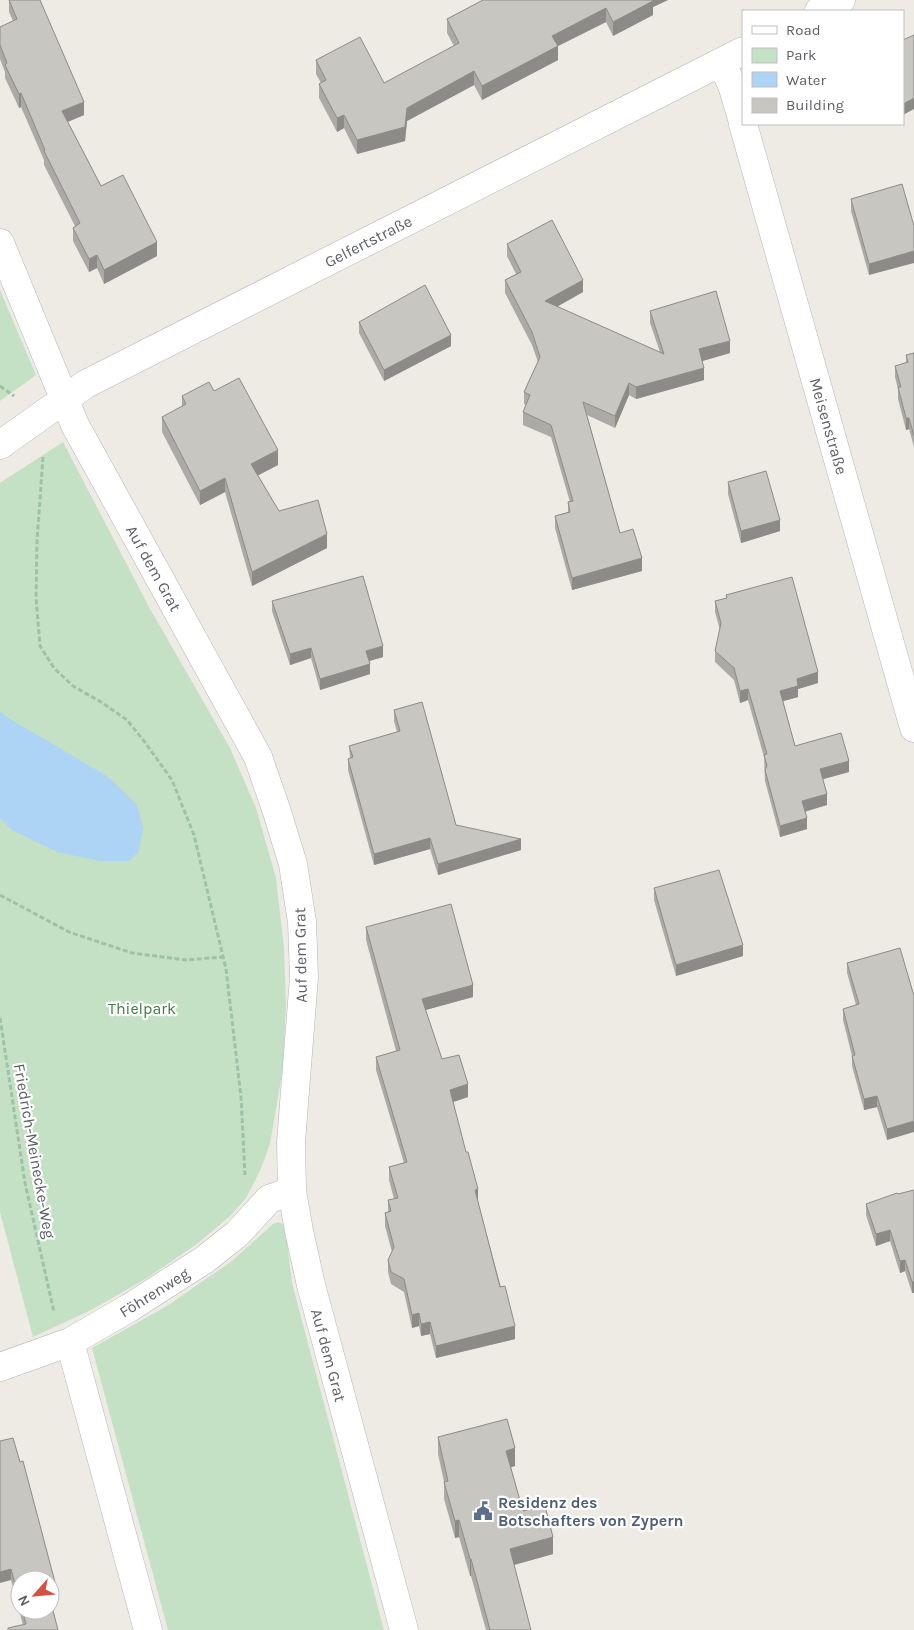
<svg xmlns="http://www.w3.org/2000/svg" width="914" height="1630" viewBox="0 0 914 1630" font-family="Karla,sans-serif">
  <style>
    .green { fill: #c4e1c5 }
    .water { fill: #add4f4 }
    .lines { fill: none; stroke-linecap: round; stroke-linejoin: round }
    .minor-casing { stroke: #b5b6ba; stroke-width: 29 }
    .path { stroke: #9ec1a9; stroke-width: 3; stroke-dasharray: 5 2.5; stroke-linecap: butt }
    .minor { stroke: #fff; stroke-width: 28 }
    .wall { fill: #acaaa6 }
    .shaded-wall { fill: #8c8b87 }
    .building { fill: #c8c6c1; stroke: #8c8b87 }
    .labels { text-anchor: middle; stroke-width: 4.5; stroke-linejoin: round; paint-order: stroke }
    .street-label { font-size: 16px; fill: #5c5f63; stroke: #fff }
    .park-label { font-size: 16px; fill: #407f44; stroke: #fff }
    .service-label { font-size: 16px; font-weight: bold; fill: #4e5e75; stroke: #fff; text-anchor: start }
  </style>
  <rect width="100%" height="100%" fill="#edebe4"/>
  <path class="green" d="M0 290 36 375 0 401Z
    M63 442 149 607 230 748 256 808 276 878 284 948 286 1006 283 1068 270 1144 260 1171 246 1198 229 1217 198 1243 147 1278 91 1310 33 1337 0 1212V483Z
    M279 1222 285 1226 292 1283 384 1630H168L92 1348 167 1306 232 1261 273 1224Z"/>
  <path class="water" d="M0 711 5 716 107 776 137 805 143 828 139 851 129 861H100L57 852 12 830 0 818Z"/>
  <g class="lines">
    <g class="minor-casing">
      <path id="minor" d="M819 11 841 0
        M721 62 732 85 743 122
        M743 124 914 728
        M0 243 75 425 258 757 277 812 293 864 302 922 304 977 291 1142 292 1191 299 1231 311 1285 404 1630
        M0 445 86 384 743 51
        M70 1342 148 1630
        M0 1367 70 1342 129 1308 204 1260 237 1234 269 1199 292 1191"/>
    </g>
    <path class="path" d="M0 386 14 396
      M43 457 37 541 36 597 40 646 54 668 73 686 101 702 127 720 144 741 172 780 194 835 226 969 241 1097 245 1175
      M0 895 69 932 132 953 186 960 223 957
      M0 1018 25 1183 54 1312"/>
    <use href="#minor" class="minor"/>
  </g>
  <path class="wall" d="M9 0H40L84 115 68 122 101 186 157 256 104 284 97 268 89 272 73 241V228L75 226 44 165V160L21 107 19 108 5 78V72L0 59V27L13 21 9 12Z
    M483 0H668L653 7V15L613 36 606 22 558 46V60L482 100 474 85 407 121 405 141 357 154 344 128 337 132 319 98V84L321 83 316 74V60L384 83 454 46 447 33V19Z
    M902 184 869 275 851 211V199Z
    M507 244 583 292 557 307 660 352 650 323V311L730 353 702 361 704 380 636 399 629 395 615 428 587 415 620 533 642 571 572 590 555 528V516L568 512V502H570L551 437 523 425V412L526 405 524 404V392L538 362 532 345 505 293V280L516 274 507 256Z
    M359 322 451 346 384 381 359 333Z
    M914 353V447L909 429 906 430 898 399V389L895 377V366L906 363V355Z
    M214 391 278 465 258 475 279 511 327 548 252 586 225 492 200 505 162 432V417L182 407V396Z
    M728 482 780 531 741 543 728 494Z
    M726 595 818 683 798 689V697L783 701 795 746 849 772 823 779 827 805 805 812 807 829 780 837 765 781 764 757 748 700 740 703 734 680 715 662V651L720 630 715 612V601L726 598Z
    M272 601 383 657 369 661 370 674 320 690 311 658 290 665 272 611Z
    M394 710 456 825 521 850 438 875 430 849 374 865 348 770V759L350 758 349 746 397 732 394 721Z
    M654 888 743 956 676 976 654 900Z
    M366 927 473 997 425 1010 442 1059 468 1097 453 1102 478 1202 515 1339 436 1358 430 1334 421 1336 419 1326 412 1328 404 1292 391 1284 388 1272V1260L392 1252 385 1226V1213L388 1212V1200L394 1199 389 1180V1167L404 1163 376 1070V1057L396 1051 366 940Z
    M900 948 887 1140 877 1107 864 1110 852 1066V1056L843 1020V1009L856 1005 847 973V963Z
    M914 1190 912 1293 905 1271 900 1273 890 1241 876 1246 866 1215V1204Z
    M438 1437 515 1466 511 1467 523 1511 553 1554 514 1565 531 1630H486L471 1576H470L459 1537 455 1538 444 1499V1482L438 1454Z
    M0 1441 56 1597 50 1599 20 1580V1610H50L58 1630H8V1628L23 1625 11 1580Z"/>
  <path class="shaded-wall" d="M650 0H668L653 7V15L613 36V22Z
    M606 8V22L552 49V36Z
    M558 46V60L482 100V86Z
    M474 71V85L407 121 405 141 357 154V140L407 108Z
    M21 93V107L19 108V94Z
    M914 98V109L903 115V104Z
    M84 102V115L62 124V111Z
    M344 115V128L337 132V118Z
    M157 242V256L104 284V270Z
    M914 251V263L869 275V264Z
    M97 255V268L89 272V259Z
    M583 280V292L545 313V301Z
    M451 335V346L384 381V370Z
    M730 341V353L699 362V349Z
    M704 368V380L636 399V387Z
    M629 383V395L615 428V416Z
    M906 418H909V429L906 430Z
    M278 450V465L251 479V464Z
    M225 478V492L200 505V491Z
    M780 520V531L741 543V531Z
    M327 534V548L252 586V572Z
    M642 558V571L572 590V578Z
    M383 646V657L366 662V651Z
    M311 648V658L290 665V654Z
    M370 664V674L320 690V679Z
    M818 672V683L798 689V697L780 702V691L797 679Z
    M748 689V700L740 703V691Z
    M849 761V772L820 780V769Z
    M827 794V805L802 812V801Z
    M807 818V829L780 837V826Z
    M430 838V849L374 865V854Z
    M521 839V850L438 875V864Z
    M743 945V956L676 976V965Z
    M473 985V997L422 1011V999Z
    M468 1084V1097L450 1103V1090Z
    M877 1096V1107L864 1110V1099Z
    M914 1121V1132L887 1140V1129Z
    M478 1189V1202L475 1190Z
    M890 1230V1241L876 1246V1234Z
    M905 1260V1271L900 1273V1261Z
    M914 1281V1293H912V1282Z
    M419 1313V1326L412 1328V1315Z
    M430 1322V1334L421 1336V1324Z
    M515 1326V1339L436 1358V1346Z
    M515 1448V1466L506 1468V1451Z
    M459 1520V1537L455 1538V1521Z
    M553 1537V1554L510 1566V1549Z
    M470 1559H471V1576H470Z
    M11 1569V1580L0 1583V1572Z
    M56 1586V1597L50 1599V1587Z"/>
  <path class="building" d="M9 0H40L84 102 62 111 101 186 123 175 157 242 104 270 97 255 89 259 73 228 80 223 44 151 45 150 21 93 19 94 5 65 7 63 0 45V27L17 19Z
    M483 0H653V1L613 22 606 8 552 36 558 46 482 86 474 71 407 108 405 127 357 140 344 115 337 118 319 84 326 80 316 60 360 37 384 83 459 43 447 19Z
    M914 35V98L903 104V40Z
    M902 184 914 226V251L869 264 851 199Z
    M552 220 583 280 545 301 664 354 650 311 716 291 730 341 699 349 704 368 636 387 629 383 615 416 583 402 620 533 633 529 642 558 572 578 555 516 570 512 568 502 573 501 551 425 523 412 530 395 524 392 540 357 532 332 505 280 521 272 507 244Z
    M425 285 451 335 384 370 359 322Z
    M914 353V436L909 418H906L898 387H901L895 366 908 362 906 355Z
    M239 378 278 450 251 464 279 511 318 500 327 534 252 572 225 478 200 491 162 417 186 404 182 396 209 382 214 391Z
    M766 471 780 520 741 531 728 482Z
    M363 576 383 646 366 651 370 664 320 679 311 648 290 654 272 601Z
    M792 577 818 672 797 679 798 686 780 691 795 746 841 733 849 761 820 769 827 794 802 801 807 818 780 826 765 770 767 766 764 755 767 754 748 689 740 691 734 668 715 651 721 623 715 601 727 598 726 595Z
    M422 702 456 825 521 839 438 864 430 838 374 854 348 759 353 757 349 746 400 731 394 710Z
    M719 870 743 945 676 965 654 888Z
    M451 904 473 985 422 999 442 1059 459 1055 468 1084 450 1090 466 1152H468L478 1189 475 1190 500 1287 505 1286 515 1326 436 1346 430 1322 421 1324 419 1313 412 1315 404 1279 391 1272 388 1260 394 1247 385 1213 391 1211 388 1200 398 1198 389 1167 407 1162 376 1057 400 1050 366 927Z
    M900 948 914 996V1121L887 1129 877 1096 864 1099 852 1056 855 1055 843 1009 859 1004 847 963Z
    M914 1190V1281L912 1282 905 1260 900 1261 890 1230 876 1234 866 1204 897 1193 898 1194Z
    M507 1419 515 1448 506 1451 523 1511 545 1506 553 1537 510 1549 531 1630H490L471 1559H470L459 1520 455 1521 444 1482 448 1481 438 1437Z
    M13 1438 20 1462 23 1461 56 1586 50 1587V1580H20V1602L11 1569 0 1572V1441Z
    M50 1599 58 1630H8V1628L26 1624 22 1610H50Z"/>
  <defs>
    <g id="civic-bare" transform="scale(1.5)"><path d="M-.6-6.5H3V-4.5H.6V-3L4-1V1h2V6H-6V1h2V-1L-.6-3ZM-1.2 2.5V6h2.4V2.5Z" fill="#5c6f8a" stroke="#fff" stroke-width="2.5" paint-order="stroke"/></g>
  </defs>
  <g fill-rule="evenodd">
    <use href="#civic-bare" x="483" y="1511"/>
  </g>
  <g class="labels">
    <g class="street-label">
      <text transform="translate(368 241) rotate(-27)" y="6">Gelfertstraße</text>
      <text transform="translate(829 426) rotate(74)" y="6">Meisenstraße</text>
      <text transform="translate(154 568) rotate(61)" y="6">Auf dem Grat</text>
      <text transform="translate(300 955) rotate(-91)" y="6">Auf dem Grat</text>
      <text transform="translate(35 1151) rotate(80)" y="6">Friedrich-Meinecke-Weg</text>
      <text transform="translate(154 1292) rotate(-32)" y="6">Föhrenweg</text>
      <text transform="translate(329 1355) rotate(75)" y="6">Auf dem Grat</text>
    </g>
    <g class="park-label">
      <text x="142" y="1014">Thielpark</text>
    </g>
    <g class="service-label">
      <text x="498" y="1508">Residenz des<tspan x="498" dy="18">Botschafters von Zypern</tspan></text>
    </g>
  </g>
  <rect x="742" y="10" width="162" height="115" fill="#ffffff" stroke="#bebfc1"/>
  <rect x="752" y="26" width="25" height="8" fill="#ffffff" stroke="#bebfc1"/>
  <text x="786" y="35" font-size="15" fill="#5c5f63">Road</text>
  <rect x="752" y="48" width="25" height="15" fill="#c4e1c5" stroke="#bebfc1"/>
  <text x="786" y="60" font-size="15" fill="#5c5f63">Park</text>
  <rect x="752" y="72" width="25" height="15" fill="#add4f4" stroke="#bebfc1"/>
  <text x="786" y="85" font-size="15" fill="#5c5f63">Water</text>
  <rect x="752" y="98" width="25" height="15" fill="#c8c6c1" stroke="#bebfc1"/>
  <text x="786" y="110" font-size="15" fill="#5c5f63">Building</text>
  <g transform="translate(35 1595) rotate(243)"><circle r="24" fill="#ffffff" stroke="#bebfc1"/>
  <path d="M0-4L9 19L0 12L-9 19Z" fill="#d35244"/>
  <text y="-8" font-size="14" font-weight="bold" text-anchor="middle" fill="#5c5f63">N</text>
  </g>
</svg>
